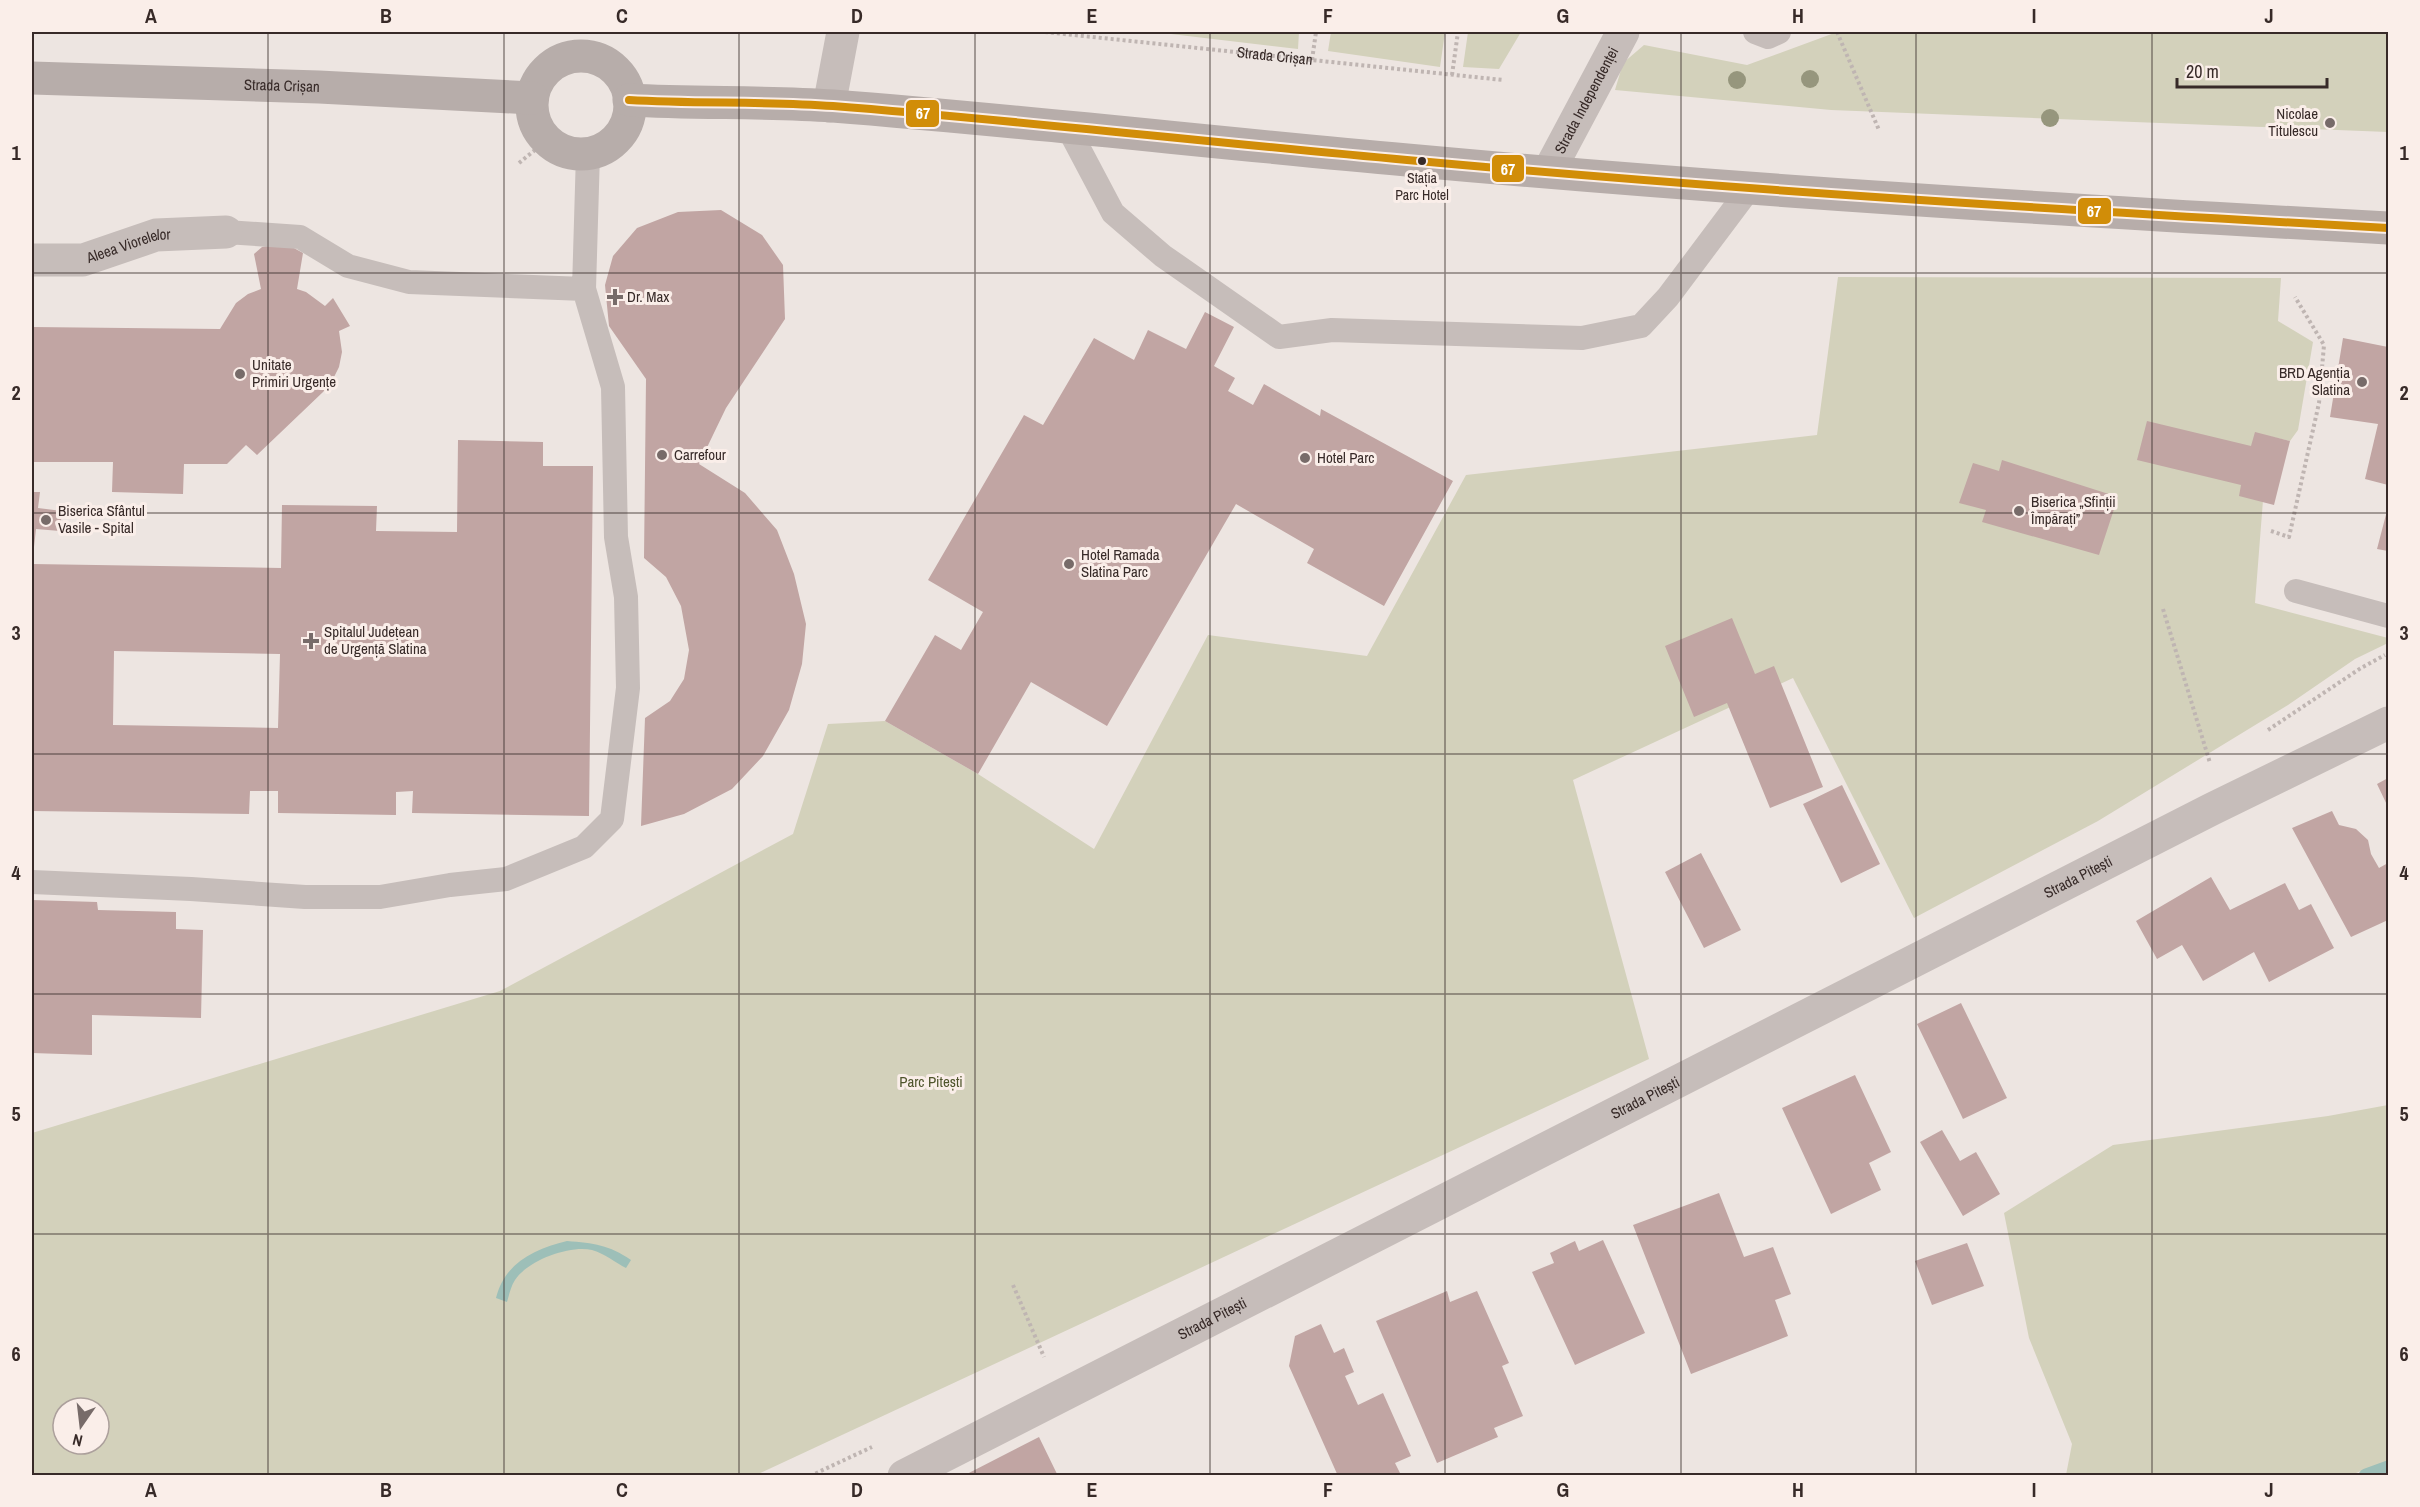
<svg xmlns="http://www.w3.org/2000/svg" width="2420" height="1507" viewBox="0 0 2420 1507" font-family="'Archivo Narrow',sans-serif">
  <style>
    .green { fill: #d3d1bb; fill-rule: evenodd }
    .water { fill: #9dbfb8 }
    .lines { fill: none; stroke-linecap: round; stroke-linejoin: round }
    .stream { stroke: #9dbfb8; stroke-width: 15 }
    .building { fill: #c1a5a3; fill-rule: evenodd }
    .path { stroke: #bfb5b2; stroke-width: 4; stroke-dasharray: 3 3; stroke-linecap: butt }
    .service { stroke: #c6bdba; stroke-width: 24 }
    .minor { stroke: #c6bdba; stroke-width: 33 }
    .secondary { stroke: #b7adaa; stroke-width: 33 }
    .bus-1-casing { stroke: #faeee9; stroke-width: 12 }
    .bus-1 { stroke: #d18d08; stroke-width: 8 }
    .tree { fill: #96967d }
    .grid { fill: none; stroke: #372a28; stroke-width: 1.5; stroke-opacity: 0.55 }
    .poi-dot { fill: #776b69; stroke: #faeee9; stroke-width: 2 }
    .bus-dot { fill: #372a28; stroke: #faeee9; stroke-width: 2 }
    .labels { text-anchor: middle; stroke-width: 6; stroke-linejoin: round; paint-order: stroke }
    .bus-label { font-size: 14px; fill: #372a28; stroke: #faeee9 }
    .street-label { font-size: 15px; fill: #372a28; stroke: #faeee9 }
    .poi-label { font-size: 15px; fill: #372a28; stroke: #faeee9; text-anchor: start }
    .park-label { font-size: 15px; fill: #4f552c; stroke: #faeee9 }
    .line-badge { stroke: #faeee9; stroke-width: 2 }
    .badge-label { font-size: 16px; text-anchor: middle; font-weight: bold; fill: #fff }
    .neatline { fill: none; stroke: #372a28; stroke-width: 2 }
    .grid-label { font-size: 20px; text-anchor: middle; font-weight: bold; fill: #372a28 }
  </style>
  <rect width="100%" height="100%" fill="#ede5e1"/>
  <path class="green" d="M1154 32H1299L1298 49Z
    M1331 32H1445L1440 67 1328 51Z
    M1468 32H1521L1499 69 1463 67Z
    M1837 32H2388V132L1831 110 1615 90 1623 63 1644 45 1747 65Z
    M1838 277 2281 278 2278 321 2313 342 2298 430 2290 441 2268 436 2255 603 2388 638V643L2355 659 2288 705 2098 821 1914 918 1793 678 1573 780 1649 1059 756 1475 32 1476V1133L500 991 793 834 828 724 885 721 978 774 1094 849 1208 635 1367 656 1466 475 1817 435ZM63 1408H99V1444H63Z
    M2388 1105V1461L2348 1476 2066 1475 2072 1444 2029 1338 2004 1213 2113 1145 2328 1116Z"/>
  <path class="water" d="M567 1241C594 1243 609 1245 631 1260L626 1268C616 1263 604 1253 592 1250 570 1245 528 1260 515 1280 511 1286 509 1295 507 1302L496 1298C505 1262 535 1249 567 1241Z"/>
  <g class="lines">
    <path class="stream" d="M2366 1476 2388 1468"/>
  </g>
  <path class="building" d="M721 210 762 235 783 265 785 319 726 408 699 464 745 493 777 530 794 574 806 624 802 664 789 710 763 756 732 789 684 814 641 826 645 718 670 701 684 679 689 650 681 606 666 577 644 558 646 379 609 326 605 285 613 256 637 228 678 212Z
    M277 244 292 247 303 253 297 289 306 292 325 306 333 298 350 326 339 331 342 352 339 367 332 381 323 392 257 455 246 445 227 464H184L183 494 112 492 113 462H32V327L220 329 236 303 248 294 261 289 254 254 262 247Z
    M1205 312 1234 327 1214 366 1235 378 1228 391 1253 405 1264 384 1320 416 1321 409 1453 481 1384 606 1307 563 1314 549 1236 504 1107 726 1031 682 978 774 885 721 935 635 961 650 983 612 928 580 1024 415 1043 425 1094 338 1134 360 1148 330 1186 349Z
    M2343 338 2388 347V485L2365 479 2378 424 2330 417Z
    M2147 421 2251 446 2255 432 2290 441 2274 505 2239 496 2241 485 2137 460Z
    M458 440 543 442V466H593L589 816 412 813 413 791 396 792V815L278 813V791H250L249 814 32 811V564L281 568 282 505 377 506 376 531 457 532ZM114 651 280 654 278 728 113 725Z
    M2002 460 2118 497 2099 555 1982 522 1986 510 1959 503 1973 463 1999 471Z
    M32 492H40L38 508 62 511 60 531 36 529 34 547H32Z
    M2388 507V551L2377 549Z
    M1732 618 1755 674 1774 666 1823 787 1770 808 1727 703 1694 717 1665 646Z
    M2388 778V807L2377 784Z
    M1842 785 1880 864 1841 883 1803 804Z
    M2332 811 2339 825 2356 829 2368 840 2371 854 2379 868 2388 863V920L2351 937 2292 828Z
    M1701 853 1741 930 1704 948 1665 872Z
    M2211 877 2230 910 2285 883 2299 910 2311 904 2334 948 2269 982 2254 952 2203 981 2182 945 2157 959 2136 921Z
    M32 900 97 902 98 910 176 912V929L203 930 201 1018 92 1015V1055L32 1053Z
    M1961 1003 2007 1098 1963 1119 1917 1024Z
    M1855 1075 1891 1152 1869 1163 1881 1190 1831 1214 1782 1108Z
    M1942 1130 1960 1161 1976 1152 2000 1194 1963 1216 1920 1142Z
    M1719 1193 1744 1257 1773 1247 1791 1294 1775 1300 1788 1336 1691 1374 1633 1225Z
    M1603 1240 1645 1333 1575 1365 1532 1272 1554 1263 1550 1253 1575 1241 1579 1251Z
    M1967 1243 1984 1286 1932 1305 1915 1261Z
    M1447 1291 1450 1302 1477 1291 1509 1363 1502 1366 1523 1416 1494 1428 1498 1437 1437 1463 1376 1321Z
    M1321 1324 1334 1353 1344 1348 1354 1372 1345 1376 1358 1405 1383 1393 1411 1456 1395 1463 1401 1475 1338 1476 1289 1366 1295 1336Z
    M1039 1437 1058 1476H963Z"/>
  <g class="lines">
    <g class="path">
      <path id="s1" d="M1045 32 1503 80"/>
      <path d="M1837 32 1879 130"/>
      <path d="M1312 60 1316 32"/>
      <path d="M1452 75 1458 32"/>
      <path d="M519 163 546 141"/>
      <path d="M2271 531 2289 537 2319 403 2324 345 2295 297"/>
      <path d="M2163 609 2210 763"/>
      <path d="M2268 730 2361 668 2385 655"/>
      <path d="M1013 1285 1044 1357"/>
      <path d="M810 1476 872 1447"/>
    </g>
    <path class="service" d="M1755 32 1768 37 1779 32
      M1067 126 1113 213 1163 256 1279 337 1332 330 1582 338 1641 326 1668 297 1749 189
      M226 232 300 237 348 266 409 282 584 289
      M2296 591 2388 616
      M32 882 191 889 305 897H380L450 885 506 879 584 847 612 819 628 688 626 597 616 537 613 387 584 289 588 153"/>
    <g class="minor">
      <path d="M829 106 843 32"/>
      <path id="s2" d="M1549 171 1623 32"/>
      <path id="s3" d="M32 260H83L156 235 226 232"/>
      <path id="s4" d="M904 1476 2212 809 2388 723"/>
    </g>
    <g class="secondary">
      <circle cx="581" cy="105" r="49"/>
      <path id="s5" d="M32 78 319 87 532 98"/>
      <path d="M629 100C697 104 766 101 833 106 1025 121 1216 143 1407 160 1734 190 2061 210 2388 228"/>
    </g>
    <g class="bus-1-casing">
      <path id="bus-1" d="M629 100C697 104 766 101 833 106 1025 121 1216 143 1407 160 1734 190 2061 210 2388 228"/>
    </g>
    <use href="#bus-1" class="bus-1"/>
  </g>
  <g class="tree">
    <circle cx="1810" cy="79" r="9"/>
    <circle cx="1737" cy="80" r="9"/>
    <circle cx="2050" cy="118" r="9"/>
  </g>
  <path class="grid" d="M268 32V1476M504 32V1476M739 32V1476M975 32V1476M1210 32V1476M1445 32V1476M1681 32V1476M1916 32V1476M2152 32V1476M32 273H2388M32 513H2388M32 754H2388M32 994H2388M32 1234H2388"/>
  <g class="poi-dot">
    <circle cx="2330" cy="123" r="6"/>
    <path d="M612 288h6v6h6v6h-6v6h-6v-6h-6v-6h6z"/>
    <circle cx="240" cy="374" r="6"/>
    <circle cx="2362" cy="382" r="6"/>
    <circle cx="662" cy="455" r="6"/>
    <circle cx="1305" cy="458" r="6"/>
    <circle cx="2019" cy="511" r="6"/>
    <circle cx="46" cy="520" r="6"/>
    <circle cx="1069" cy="564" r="6"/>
    <path d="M308 632h6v6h6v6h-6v6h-6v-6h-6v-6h6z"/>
  </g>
  <circle class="bus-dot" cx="1422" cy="161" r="5"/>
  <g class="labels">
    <g class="bus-label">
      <text x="1422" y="183">Stația<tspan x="1422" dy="17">Parc Hotel</tspan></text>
    </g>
    <g class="street-label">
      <text dy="5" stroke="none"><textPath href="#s1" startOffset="231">Strada Crișan</textPath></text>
      <text dy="5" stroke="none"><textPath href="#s5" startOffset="250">Strada Crișan</textPath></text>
      <text dy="5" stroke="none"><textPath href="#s2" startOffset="80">Strada Independenței</textPath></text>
      <text dy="5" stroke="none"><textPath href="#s3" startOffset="99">Aleea Viorelelor</textPath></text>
      <text dy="5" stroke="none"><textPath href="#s4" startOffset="1318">Strada Pitești</textPath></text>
      <text dy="5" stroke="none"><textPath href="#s4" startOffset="832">Strada Pitești</textPath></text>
      <text dy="5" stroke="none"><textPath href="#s4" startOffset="346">Strada Pitești</textPath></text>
    </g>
    <g class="poi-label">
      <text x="2318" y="119" text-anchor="end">Nicolae<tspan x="2318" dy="17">Titulescu</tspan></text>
      <text x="627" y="302">Dr. Max</text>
      <text x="252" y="370">Unitate<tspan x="252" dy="17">Primiri Urgențe</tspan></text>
      <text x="2350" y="378" text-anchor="end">BRD Agenția<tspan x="2350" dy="17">Slatina</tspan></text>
      <text x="674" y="460">Carrefour</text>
      <text x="1317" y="463">Hotel Parc</text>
      <text x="2031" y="507">Biserica „Sfinții<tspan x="2031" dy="17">Împărați”</tspan></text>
      <text x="58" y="516">Biserica Sfântul<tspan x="58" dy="17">Vasile - Spital</tspan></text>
      <text x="1081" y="560">Hotel Ramada<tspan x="1081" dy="17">Slatina Parc</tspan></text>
      <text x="324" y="637">Spitalul Județean<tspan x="324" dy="17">de Urgență Slatina</tspan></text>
    </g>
    <g class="park-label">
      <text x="931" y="1087">Parc Pitești</text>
    </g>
  </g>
  <g class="line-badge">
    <rect x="905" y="99" width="35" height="29" rx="6" fill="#d18d08"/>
    <rect x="1491" y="154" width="34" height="29" rx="6" fill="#d18d08"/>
    <rect x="2077" y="197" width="35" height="28" rx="6" fill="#d18d08"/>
  </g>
  <g class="badge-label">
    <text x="923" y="119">67</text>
    <text x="1508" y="175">67</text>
    <text x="2094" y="217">67</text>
  </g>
  <rect width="2420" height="1507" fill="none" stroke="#faeee9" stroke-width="66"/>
  <g transform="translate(81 1426) rotate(194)"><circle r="28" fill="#faeee9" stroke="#aca09c" stroke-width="1.5"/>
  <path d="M0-4.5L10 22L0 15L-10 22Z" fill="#776b69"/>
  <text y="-9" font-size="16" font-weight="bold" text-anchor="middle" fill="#372a28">N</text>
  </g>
  <path d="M2177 78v9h150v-9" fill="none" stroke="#372a28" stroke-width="3"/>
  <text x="2186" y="78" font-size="18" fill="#372a28" stroke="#faeee9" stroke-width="4.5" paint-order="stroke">20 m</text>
  <rect x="33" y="33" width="2354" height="1441" class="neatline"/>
  <g class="grid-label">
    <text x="151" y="23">A</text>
    <text x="386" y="23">B</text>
    <text x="622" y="23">C</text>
    <text x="857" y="23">D</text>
    <text x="1092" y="23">E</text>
    <text x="1328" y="23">F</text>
    <text x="1563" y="23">G</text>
    <text x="1798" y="23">H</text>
    <text x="2034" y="23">I</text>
    <text x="2269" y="23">J</text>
    <text x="16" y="160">1</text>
    <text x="2404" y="160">1</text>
    <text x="16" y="400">2</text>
    <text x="2404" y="400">2</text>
    <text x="16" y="640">3</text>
    <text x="2404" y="640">3</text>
    <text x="16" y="880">4</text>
    <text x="2404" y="880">4</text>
    <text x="16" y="1121">5</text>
    <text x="2404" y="1121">5</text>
    <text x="16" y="1361">6</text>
    <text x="2404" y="1361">6</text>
    <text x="151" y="1497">A</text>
    <text x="386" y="1497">B</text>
    <text x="622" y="1497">C</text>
    <text x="857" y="1497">D</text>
    <text x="1092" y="1497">E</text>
    <text x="1328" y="1497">F</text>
    <text x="1563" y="1497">G</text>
    <text x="1798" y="1497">H</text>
    <text x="2034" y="1497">I</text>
    <text x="2269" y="1497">J</text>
  </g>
</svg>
